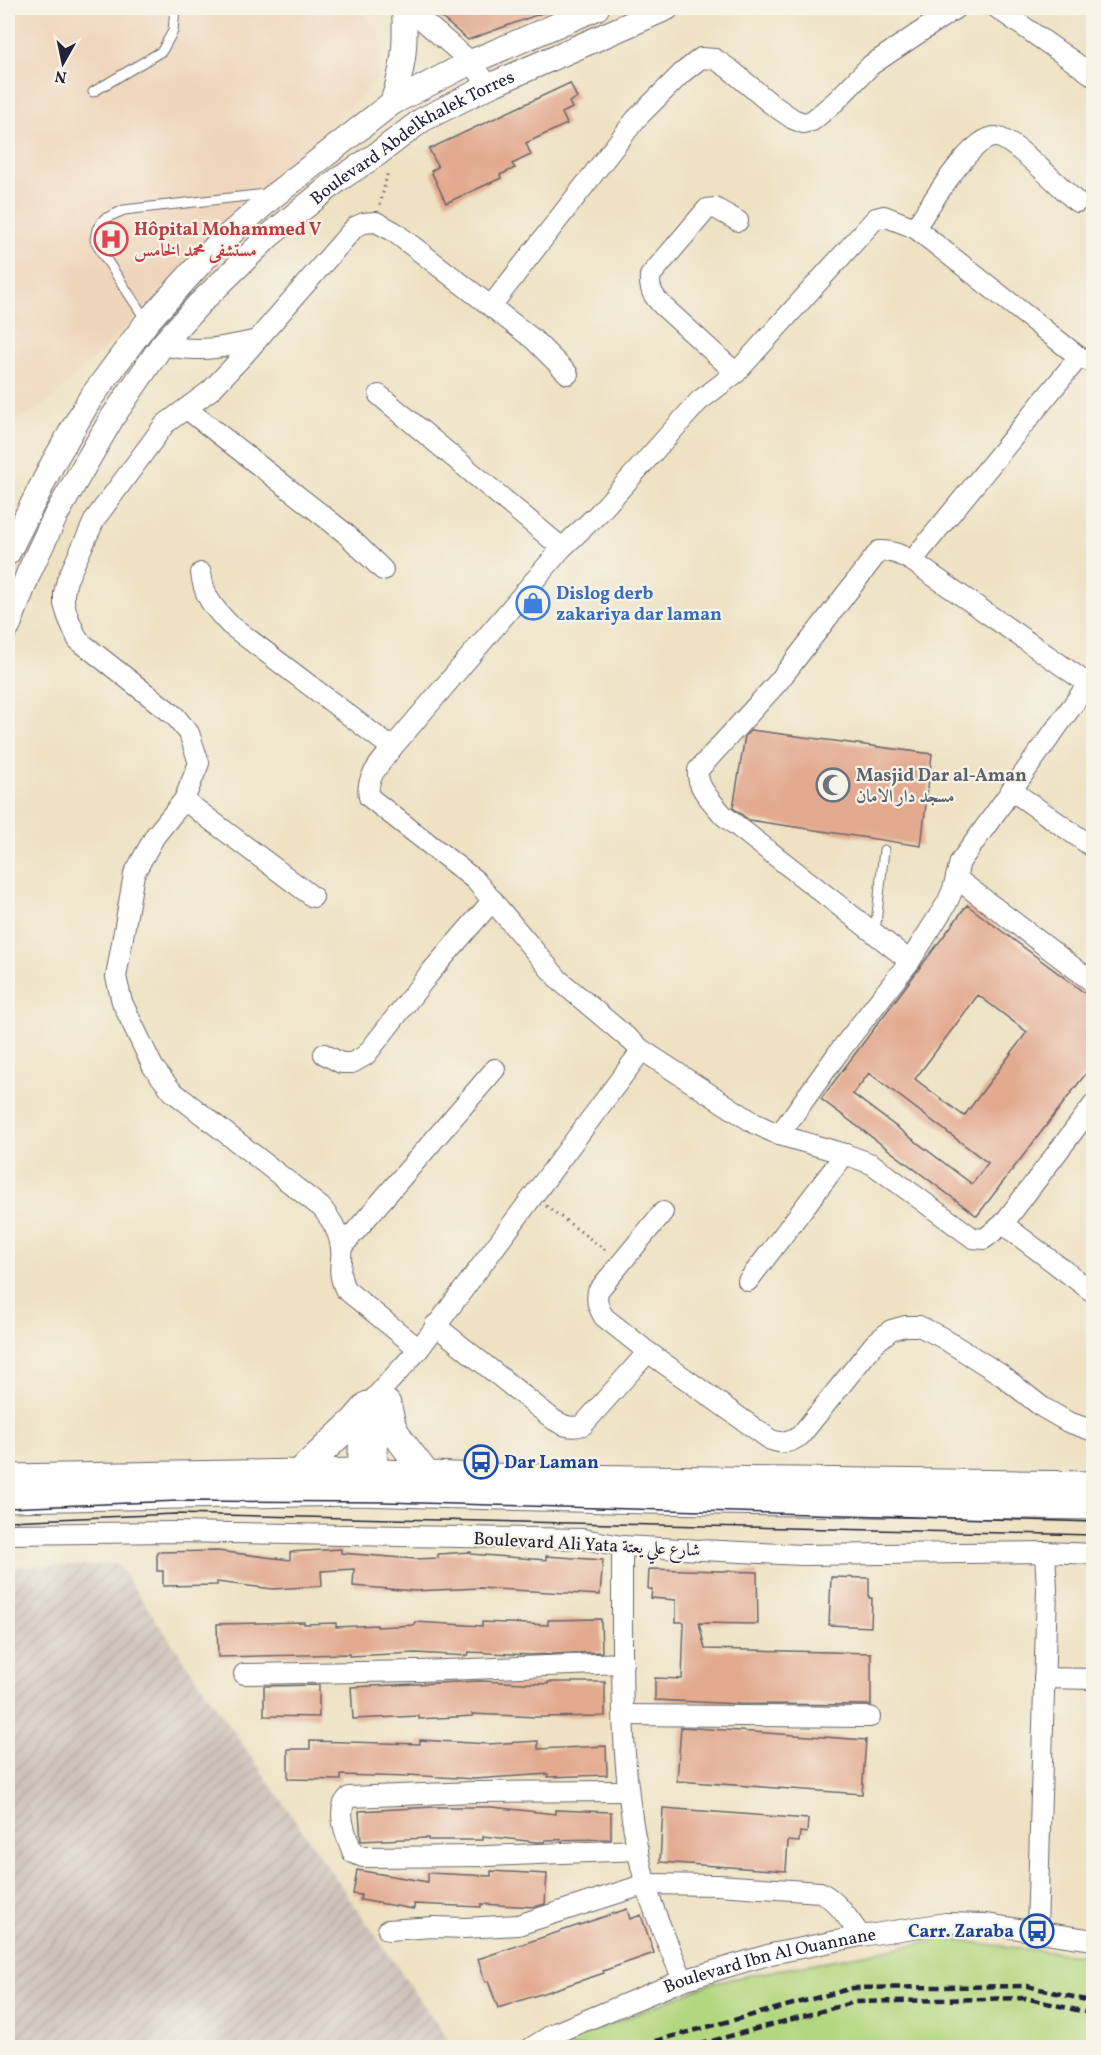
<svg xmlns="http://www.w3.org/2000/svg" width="1101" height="2055" viewBox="0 0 1101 2055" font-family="Vollkorn,Amiri,serif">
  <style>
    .built { fill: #efd6bb }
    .industrial { fill: url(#industrial-furrows) }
    .grass { fill: #b3d77f; stroke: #6a7c5d; stroke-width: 1.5 }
    .building { fill: #e3aa90; fill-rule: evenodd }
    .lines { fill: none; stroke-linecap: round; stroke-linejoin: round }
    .service-casing { stroke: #69656b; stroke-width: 11 }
    .minor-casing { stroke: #69656b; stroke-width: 22 }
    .tertiary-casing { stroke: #69656b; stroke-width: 26 }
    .secondary-casing { stroke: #69656b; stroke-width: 29 }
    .path { stroke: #69656b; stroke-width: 3; stroke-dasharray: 1.5 4.5; stroke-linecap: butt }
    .service { stroke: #fff; stroke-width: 9 }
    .minor { stroke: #fff; stroke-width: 20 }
    .tertiary { stroke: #fff; stroke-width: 24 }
    .secondary { stroke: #fff; stroke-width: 27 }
    .tram { stroke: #22223b; stroke-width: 1.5 }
    .rail { stroke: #22223b; stroke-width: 4.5; stroke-dasharray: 9 4.5; stroke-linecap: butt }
    .labels { text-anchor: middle; stroke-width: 4.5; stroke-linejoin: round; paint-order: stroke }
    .street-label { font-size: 18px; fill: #22223b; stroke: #f7f3e8 }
    .health-label { font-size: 18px; font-weight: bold; fill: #be3a42; stroke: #f7f3e8; text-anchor: start }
    .shop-label { font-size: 18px; font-weight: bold; fill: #366cbe; stroke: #f7f3e8; text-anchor: start }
    .worship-label { font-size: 18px; font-weight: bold; fill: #5b616d; stroke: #f7f3e8; text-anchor: start }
    .transit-label { font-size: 18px; font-weight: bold; fill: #164399; stroke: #f7f3e8; text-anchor: start }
  </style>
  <defs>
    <pattern id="industrial-furrows" width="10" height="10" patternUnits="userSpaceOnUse" patternTransform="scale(1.5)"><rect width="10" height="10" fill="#cdc2b9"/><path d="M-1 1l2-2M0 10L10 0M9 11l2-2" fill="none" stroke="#b0a6a0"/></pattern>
  </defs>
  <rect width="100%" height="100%" fill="#f7f3e8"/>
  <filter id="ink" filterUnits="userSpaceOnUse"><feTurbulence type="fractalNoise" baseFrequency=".0167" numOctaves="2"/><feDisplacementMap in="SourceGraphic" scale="12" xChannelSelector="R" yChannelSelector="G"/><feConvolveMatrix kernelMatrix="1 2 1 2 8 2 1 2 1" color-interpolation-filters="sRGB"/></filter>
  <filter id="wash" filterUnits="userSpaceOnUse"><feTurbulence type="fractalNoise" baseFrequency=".008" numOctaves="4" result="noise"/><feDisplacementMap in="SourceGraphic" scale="24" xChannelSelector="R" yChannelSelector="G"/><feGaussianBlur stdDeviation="1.35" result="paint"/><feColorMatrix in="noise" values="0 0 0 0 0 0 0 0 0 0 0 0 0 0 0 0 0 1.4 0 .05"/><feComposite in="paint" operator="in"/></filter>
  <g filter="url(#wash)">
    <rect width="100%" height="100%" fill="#eee2c3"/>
    <path class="built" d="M8 8H358L380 32 379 78 51 401 8 426Z"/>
    <path class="industrial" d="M117 1564 453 2047H8V1567Z"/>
    <path class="grass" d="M944 1939 1093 1957V2047H560L567 2042 714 1982Z"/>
    <g id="blocks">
      <path class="building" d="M430 8H552L553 9 468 40Z
        M570 83 577 98 569 102 572 108 562 113 567 124 526 143 531 155 512 164 515 168 500 175 501 178 446 203 431 171 438 167 429 149Z
        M751 730 932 754 921 846 749 820 733 808 745 736Z
        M967 905 1094 1000V1063L977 1216 821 1099ZM978 995 1027 1032 964 1116 915 1079ZM869 1073 988 1163 972 1184 853 1094Z
        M341 1549V1553L415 1559 438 1558V1554L471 1552V1554L546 1560V1556L603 1560 600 1595 480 1588 414 1591 353 1586 354 1569 321 1571 322 1586 273 1589 217 1582V1585L163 1586V1571H157V1552L218 1551 290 1560V1552Z
        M649 1569 757 1572 758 1624 699 1623 705 1649 871 1653V1705L740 1704 655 1700V1678L682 1679 684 1622H676V1600L651 1598 652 1589H648Z
        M831 1577 869 1578V1598H872L871 1627 829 1625Z
        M601 1619 602 1652 530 1655 469 1652 468 1656 416 1653 349 1656V1654L218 1657 217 1624 304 1622V1624L336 1623V1627L377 1625V1627L415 1625V1622L482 1626V1622L548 1625V1620Z
        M480 1681 548 1684V1682H605V1716L536 1717 472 1714 473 1716 419 1719V1716L353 1719 351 1687Z
        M319 1685V1717L264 1716V1686Z
        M681 1727 866 1740 862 1794 677 1781Z
        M420 1740 488 1744 538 1741V1749L606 1746 607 1775 548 1777V1774L474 1779 408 1775V1777L341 1775V1780L288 1779V1749H310V1741L420 1744Z
        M434 1807H492L555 1814V1810L611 1812V1839L545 1840V1842H536L483 1836V1840H428V1838L361 1841 359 1811Z
        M663 1808 808 1819 807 1833 800 1832 799 1842 788 1841 786 1871 660 1862Z
        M357 1870 428 1882V1873L491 1876V1871L547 1874 545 1904 535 1907 481 1904V1907L414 1904V1909L360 1900 361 1895 353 1894Z
        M627 1909 630 1919 641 1915 654 1953 603 1971 604 1973 498 2008 488 1981 485 1982 478 1959Z"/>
    </g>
  </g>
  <g filter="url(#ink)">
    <use href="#blocks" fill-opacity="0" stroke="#69656b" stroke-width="1.5"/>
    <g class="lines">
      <g class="service-casing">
        <path id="service" d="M93 92 162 51 173 31 175 8
          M146 320 102 253 95 240 97 229 104 219 124 210 266 194
          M875 933 884 850"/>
      </g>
      <g class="minor-casing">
        <g id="minor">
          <path d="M408 8 471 62 489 86"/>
          <path d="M997 8 1094 76"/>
          <path d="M915 228C929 208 970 137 995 137 1012 137 1062 189 1077 202"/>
          <path d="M491 306 636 119 682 73 701 58 715 59 731 70 770 103 793 119 803 123 812 121 836 101 871 65 956 8"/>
          <path d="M162 345C198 353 222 348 257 340"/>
          <path d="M1094 363 1079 357 915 228 884 216 876 218 736 373 699 401 599 513 562 548 392 748C381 763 365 777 369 797L475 880 559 980 642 1050 754 1123 779 1135 845 1154 872 1164 973 1238 984 1239 1003 1224 1094 1104"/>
          <path d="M736 373 664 307C654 297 649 291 650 276L707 209 715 208 738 221"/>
          <path d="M379 395 562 548"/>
          <path d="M187 409 345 533 383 570"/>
          <path d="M912 561 1079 357"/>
          <path d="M201 573C204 597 213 607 229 624L392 748"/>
          <path d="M1011 790 1094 848"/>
          <path d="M184 800 313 897"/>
          <path d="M956 878 1094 983"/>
          <path d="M910 961 723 815C713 802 696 788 698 770L779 681 879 551C892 550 901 555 912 561L1094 688"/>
          <path d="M324 1054 341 1063H352L366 1055 429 974 493 900"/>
          <path d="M779 1135 838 1053 910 961 947 903 953 889 960 862 1088 684"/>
          <path d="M663 1212 598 1291C596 1302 598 1307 604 1317L648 1352 771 1440C783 1444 789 1443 800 1436L875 1343 891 1330 905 1326H919L941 1337 1000 1374 1042 1407 1068 1422 1094 1431"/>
          <path d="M1003 1224 1094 1293"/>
          <path d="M341 1248 495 1069"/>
          <path d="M748 1281 845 1154"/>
          <path d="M435 1325 554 1420C564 1426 572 1429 583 1425L648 1352"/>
          <path d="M419 1349 345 1289C336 1268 343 1265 341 1247 339 1231 331 1220 322 1208L172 1091 153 1067 122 1002 116 977 134 874 155 836 184 800 199 763 189 733 175 716 78 640 68 617 64 604V593L67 580 95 519 165 424 211 390 244 355 355 227 364 223 376 222 393 231 533 339 568 374"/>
          <path d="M357 1483 359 1441 368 1405 419 1349 642 1050"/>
          <path d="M376 1484 378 1439 386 1406"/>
          <path d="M8 1534 171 1532 583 1539 622 1546 802 1555 1045 1552 1094 1554"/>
          <path d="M622 1546C623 1657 616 1773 645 1882 654 1915 670 1948 683 1980"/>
          <path d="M244 1674 419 1671 623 1663"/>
          <path d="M1044 1678 1094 1679"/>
          <path d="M624 1715 870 1717"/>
          <path d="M628 1791 474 1792 349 1797C334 1809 347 1838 353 1853L363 1857 487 1856 638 1850"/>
          <path d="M388 1930 434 1927 465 1928 518 1925 646 1884 718 1885 820 1892C838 1901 849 1920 861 1936"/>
          <path d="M1037 1931 1047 1589 1045 1552"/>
          <path id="s1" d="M531 2048 553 2034 683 1980 771 1954 861 1936 946 1923 985 1924 1094 1940"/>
        </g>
      </g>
      <g class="tertiary-casing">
        <g id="tertiary">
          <path d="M392 103C404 68 406 44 404 8"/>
          <path d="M8 553 53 463 90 399 147 322 216 246 277 193 392 103 471 62 597 8"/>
          <path id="s2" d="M8 627 29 572 56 515 112 418 162 345 198 305 269 236 338 180 376 155 422 120 489 86 667 8"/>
        </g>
      </g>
      <g class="secondary-casing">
        <path id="secondary" d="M387 1404 393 1428 401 1441 426 1474
          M301 1471 355 1420 368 1405
          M8 1478 357 1472 480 1477 1094 1485
          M8 1498 357 1492 645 1500 1094 1506"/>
      </g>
      <path class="path" d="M380 205 388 171
        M546 1206 608 1252"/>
      <use href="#service" class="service"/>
      <use href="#minor" class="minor"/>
      <use href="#tertiary" class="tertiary"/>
      <use href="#secondary" class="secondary"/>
      <path class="tram" d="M8 1508 178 1501 384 1502 1094 1522
        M8 1521 175 1514 1094 1535"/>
      <path class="rail" d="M629 2048 853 1988 1027 1986 1094 2002
        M686 2048 855 2002 1025 1998 1094 2014"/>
    </g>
  </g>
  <defs>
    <g id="hospital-ring" transform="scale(1.725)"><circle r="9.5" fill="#f7f3e8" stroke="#e0444e" stroke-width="1.5"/><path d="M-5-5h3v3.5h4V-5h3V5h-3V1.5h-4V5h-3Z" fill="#e0444e"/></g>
    <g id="shop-ring" transform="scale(1.725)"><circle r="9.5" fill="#f7f3e8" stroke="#3f7fe0" stroke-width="1.5"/><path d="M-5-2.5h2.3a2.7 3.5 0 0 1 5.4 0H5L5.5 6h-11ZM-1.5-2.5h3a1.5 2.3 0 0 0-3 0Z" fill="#3f7fe0"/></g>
    <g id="mosque-ring" transform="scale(1.725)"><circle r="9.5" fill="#f7f3e8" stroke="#6b7280" stroke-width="1.5"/><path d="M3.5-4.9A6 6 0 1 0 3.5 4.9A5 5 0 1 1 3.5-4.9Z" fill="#6b7280"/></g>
    <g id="bus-ring" transform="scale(1.725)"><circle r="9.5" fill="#f7f3e8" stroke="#1a4fb4" stroke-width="1.5"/><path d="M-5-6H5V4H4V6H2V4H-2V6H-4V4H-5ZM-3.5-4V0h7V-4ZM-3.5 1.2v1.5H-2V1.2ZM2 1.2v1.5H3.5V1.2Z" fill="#1a4fb4"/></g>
  </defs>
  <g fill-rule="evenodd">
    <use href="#hospital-ring" x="111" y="239"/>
    <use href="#shop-ring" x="533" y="603"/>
    <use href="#mosque-ring" x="833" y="785"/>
    <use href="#bus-ring" x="481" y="1462"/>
    <use href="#bus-ring" x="1037" y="1931"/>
  </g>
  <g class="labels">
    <g class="street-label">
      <text dy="6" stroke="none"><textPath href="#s2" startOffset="650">Boulevard Abdelkhalek Torres</textPath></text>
      <text transform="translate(587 1544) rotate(3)" y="6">Boulevard Ali Yata شارع علي يعتة</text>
      <text dy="6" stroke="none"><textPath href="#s1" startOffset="256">Boulevard Ibn Al Ouannane</textPath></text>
    </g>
    <g class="health-label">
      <text x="134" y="235">Hôpital Mohammed V<tspan x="134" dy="21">مستشفى محمد الخامس</tspan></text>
    </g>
    <g class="shop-label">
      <text x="556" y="599">Dislog derb<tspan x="556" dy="21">zakariya dar laman</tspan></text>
    </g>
    <g class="worship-label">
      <text x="856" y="781">Masjid Dar al-Aman<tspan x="856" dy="21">مسجد دار الامان</tspan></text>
    </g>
    <g class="transit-label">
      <text x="504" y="1468">Dar Laman</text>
      <text x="1014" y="1937" text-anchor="end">Carr. Zaraba</text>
    </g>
  </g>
  <rect width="1101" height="2055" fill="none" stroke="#f7f3e8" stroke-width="30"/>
  <g transform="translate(63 63) rotate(189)" stroke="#f7f3e8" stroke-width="4.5" paint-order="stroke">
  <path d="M0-4.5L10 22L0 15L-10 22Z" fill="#22223b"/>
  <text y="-9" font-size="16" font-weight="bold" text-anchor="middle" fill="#22223b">N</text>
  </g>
</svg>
